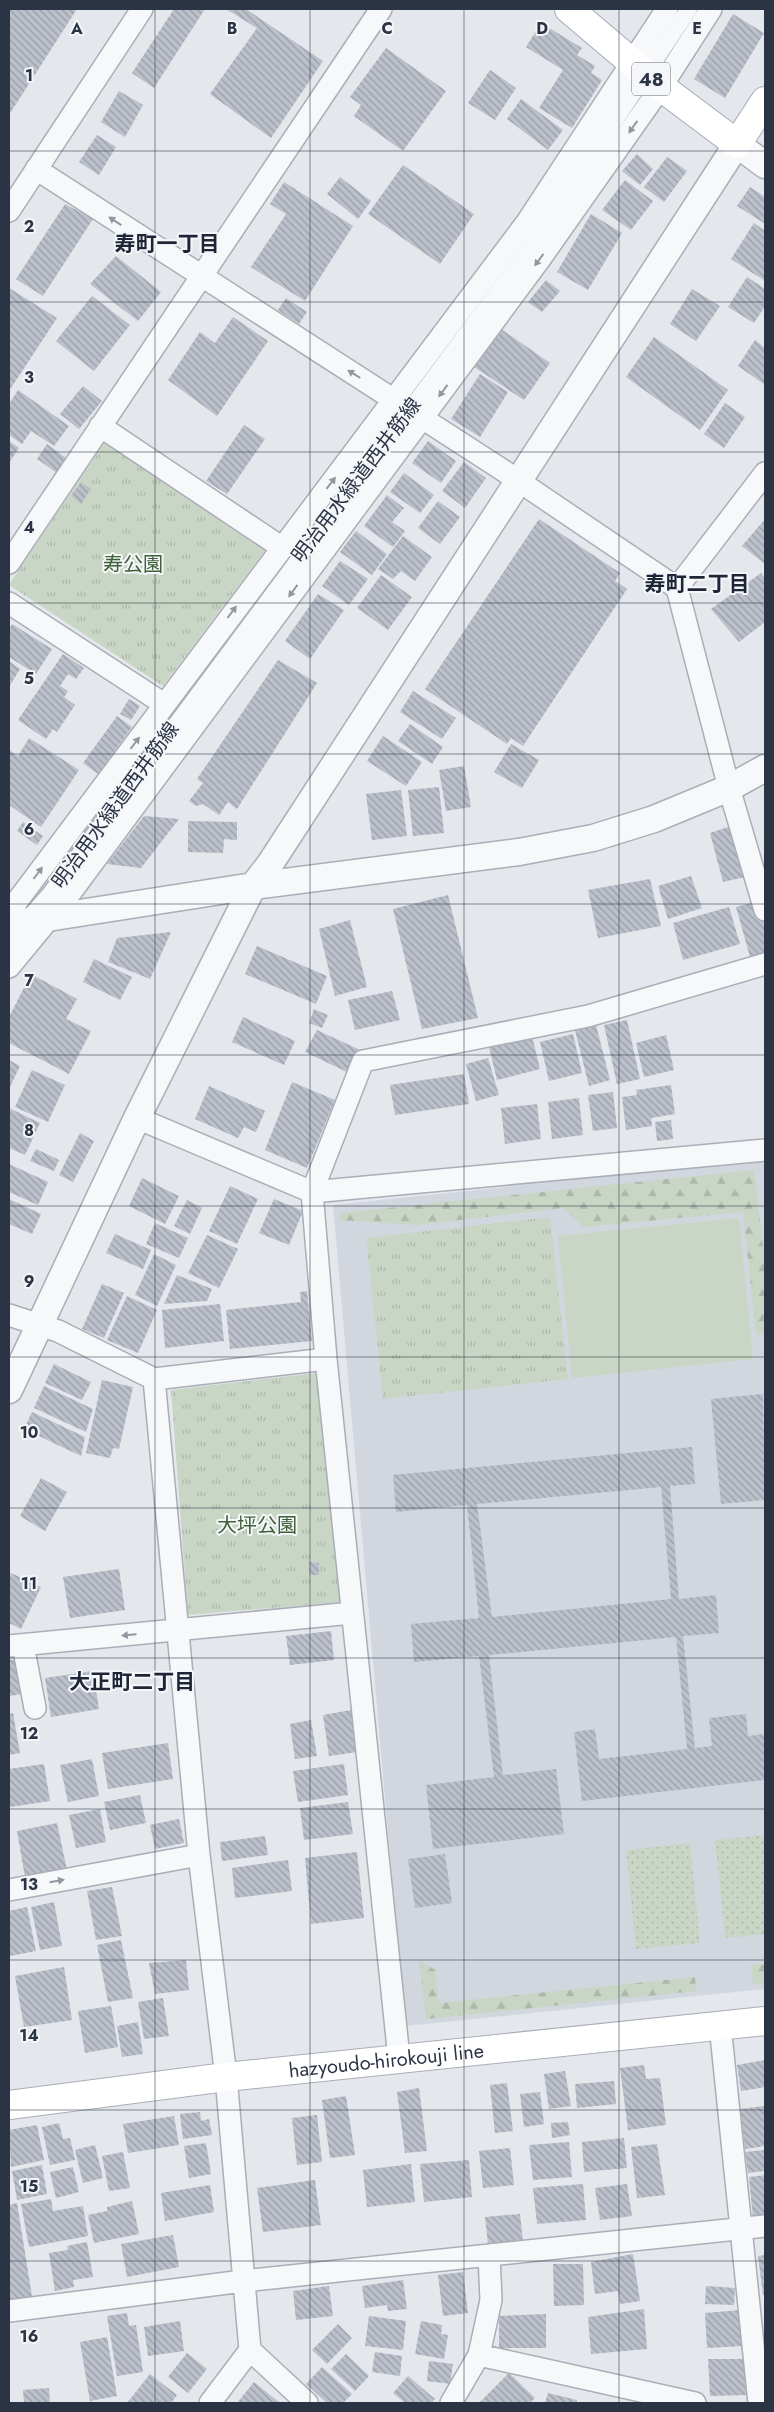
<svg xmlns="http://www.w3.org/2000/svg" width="774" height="2412" viewBox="0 0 774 2412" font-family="Jost,'Noto Sans JP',sans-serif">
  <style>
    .built { fill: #d2d6de }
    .grass { fill: url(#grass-dots) }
    .forest { fill: url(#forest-firs) }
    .park { fill: url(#park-tufts) }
    .pitch { fill: #c9d6c5 }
    .building { fill: url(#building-back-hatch); fill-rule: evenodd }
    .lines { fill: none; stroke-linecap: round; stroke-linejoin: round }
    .pedestrian-casing { stroke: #a9aeb7; stroke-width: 19 }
    .minor-casing { stroke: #a9aeb7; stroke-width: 24 }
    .tertiary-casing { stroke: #a9aeb7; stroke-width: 29 }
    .secondary-casing { stroke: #a9aeb7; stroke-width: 30 }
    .primary-casing { stroke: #a3abb8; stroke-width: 30 }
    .pedestrian { stroke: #f7f8fa; stroke-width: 16 }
    .minor { stroke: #f7f8fa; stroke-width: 21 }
    .tertiary { stroke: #f7f8fa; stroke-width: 26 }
    .secondary { stroke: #fff; stroke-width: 28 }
    .primary { stroke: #fff; stroke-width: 28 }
    .oneway { fill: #9196a0 }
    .grid { fill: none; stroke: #2b3445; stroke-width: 1; stroke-opacity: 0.55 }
    .labels { text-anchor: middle; stroke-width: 4; stroke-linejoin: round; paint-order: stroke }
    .shield { fill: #f4f6f9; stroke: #676e7b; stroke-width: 1 }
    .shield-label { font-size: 19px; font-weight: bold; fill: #2b3445 }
    .street-label { font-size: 20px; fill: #2b3445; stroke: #f4f6f9 }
    .park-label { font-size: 20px; fill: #3f6138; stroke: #f4f6f9 }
    .neighbourhood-label { font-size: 21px; font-weight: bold; fill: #1d2536; stroke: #f4f6f9 }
    .grid-label { font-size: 16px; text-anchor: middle; font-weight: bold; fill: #2b3445; stroke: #f4f6f9; stroke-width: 4; stroke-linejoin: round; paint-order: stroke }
  </style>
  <defs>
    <pattern id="grass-dots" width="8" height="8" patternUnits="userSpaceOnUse" patternTransform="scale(1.25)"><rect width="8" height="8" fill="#c9d6c5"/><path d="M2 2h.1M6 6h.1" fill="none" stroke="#adb8ab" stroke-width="1.8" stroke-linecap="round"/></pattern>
    <pattern id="forest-firs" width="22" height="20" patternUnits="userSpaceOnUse" patternTransform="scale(1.25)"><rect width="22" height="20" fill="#c9d6c5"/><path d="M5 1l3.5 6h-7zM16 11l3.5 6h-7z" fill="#adb8ab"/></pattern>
    <pattern id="park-tufts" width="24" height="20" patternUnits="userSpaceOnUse" patternTransform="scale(1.25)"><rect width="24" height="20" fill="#c9d6c5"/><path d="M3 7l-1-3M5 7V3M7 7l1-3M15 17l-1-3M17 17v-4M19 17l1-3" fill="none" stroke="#adb8ab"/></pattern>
    <pattern id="building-back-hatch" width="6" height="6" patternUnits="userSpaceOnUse" patternTransform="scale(1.25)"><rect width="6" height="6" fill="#bbc0ca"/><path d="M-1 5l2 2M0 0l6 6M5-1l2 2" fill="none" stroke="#989da6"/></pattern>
  </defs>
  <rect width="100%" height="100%" fill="#e4e7ec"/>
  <path class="built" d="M765 1160V1989L405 2026 333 1205Z"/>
  <path class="grass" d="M765 1835V1934L725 1938 715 1840Z
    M690 1843 700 1943 636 1949 626 1850Z"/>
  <path class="forest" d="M754 1170 765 1263V1333L756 1335 743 1212 583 1227 563 1208 416 1225 340 1220V1213Z
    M419 1960 435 1970 439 2003 695 1977 696 1991 426 2019Z
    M765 1964V1983L753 1984 751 1965Z"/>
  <path class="park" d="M105 442 267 548 163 686 9 585Z
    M550 1217 568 1379 383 1399 366 1238Z
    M317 1373 342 1602 188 1615 171 1390Z"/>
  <path class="pitch" d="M739 1218 753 1359 572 1378 558 1236Z"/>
  <path class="building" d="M10 9H77L9 115V11Z
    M174 9H205L154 88 132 73Z
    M226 9H246L323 61 271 138 210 94 257 28Z
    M733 14 764 33 725 98 694 79Z
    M541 23 582 48 577 55 595 66 591 73 602 80 572 128 539 108 563 70 526 47Z
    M386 48 446 91 403 151 354 116 361 105 350 97Z
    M490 70 516 88 495 120 468 103Z
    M119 91 143 105 125 137 101 122Z
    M521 99 563 130 548 150 507 119Z
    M97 135 116 147 99 175 79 162Z
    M637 154 653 169 640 185 622 171Z
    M667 157 687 171 664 202 644 187Z
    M403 165 474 214 440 264 368 214Z
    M340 177 371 201 358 219 327 194Z
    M625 180 653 201 631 230 602 210Z
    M284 182 353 226 305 301 251 267 286 214 270 204Z
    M750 187 765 197V224L737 206Z
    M65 204 93 219 43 296 16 279Z
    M591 214 622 233 588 290 557 272Z
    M754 223 765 231V281L731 259Z
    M116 256 161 292 138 321 90 284Z
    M747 277 765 289V306L754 323 728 307Z
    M546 280 560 291 542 312 528 302Z
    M9 288 57 318 9 391Z
    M692 289 720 306 696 341 670 324Z
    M92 296 130 325 94 371 56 341Z
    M286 298 307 312 299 324 278 310Z
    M233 317 268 341 217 416 168 380 200 332 215 343Z
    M494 324 550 363 524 400 468 363Z
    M654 337 728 390 700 430 626 377Z
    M755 340 765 348V385L738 366Z
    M480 374 508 392 480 437 451 419Z
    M83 386 102 401 79 429 60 414Z
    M18 390 69 426 54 446 31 431 22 444 9 435V404Z
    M725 403 745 417 724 448 704 434Z
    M244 425 265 439 227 494 206 481Z
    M9 441 19 448 9 463Z
    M428 441 456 461 441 483 412 463Z
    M47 444 70 461 60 475 37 459Z
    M464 462 486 478 465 508 442 491Z
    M404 473 434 495 420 513 390 492Z
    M81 482 91 489 81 504 71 496Z
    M387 495 404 508 392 522 405 531 393 547 364 526Z
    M438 501 460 517 440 544 418 528Z
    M539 519 620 573 615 581 627 589 523 746 511 738 507 744 425 689Z
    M765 519V564L742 546Z
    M356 531 387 554 372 575 340 552Z
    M403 536 432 557 415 581 401 571 393 579 378 569Z
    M340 561 368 579 349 605 322 586Z
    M761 573 765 579V622L739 642 711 609Z
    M381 575 412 597 388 630 357 608Z
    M318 594 344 610 310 659 285 641Z
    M12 624 52 649 36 674 9 657V629Z
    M63 654 84 668 76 679 68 674 60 686 68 691 64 697 75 705 57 732 53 729 46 739 18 720Z
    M278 660 317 683 237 809 228 802 219 815 203 804 196 806 189 801 203 783 197 779Z
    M9 661 20 669 9 687Z
    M413 691 456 718 442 739 400 712Z
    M129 699 140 706 131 720 120 714Z
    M117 716 132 727 98 774 83 763Z
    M410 724 443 747 432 764 398 741Z
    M383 736 422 762 406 786 367 761Z
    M29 738 79 770 41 827 9 805V750L18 756Z
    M511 744 539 760 522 788 494 772Z
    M464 766 471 807 446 811 439 770Z
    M439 787 444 833 413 836 408 790Z
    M401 790 407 836 372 840 366 794Z
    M144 816 179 819 141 868 107 864Z
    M188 821 237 822V840L224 839 223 853 188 852Z
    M23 822 43 836 37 845 17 831Z
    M731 826 745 877 723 882 710 833Z
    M691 876 702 908 668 919 658 886Z
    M650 879 661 926 598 938 588 890Z
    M448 895 478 1018 422 1029 393 909Z
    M758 901 765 928V953L750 957 736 907Z
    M729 907 740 944 683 960 673 923Z
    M350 920 367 987 335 996 319 929Z
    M171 932 150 979 108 962 117 938Z
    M257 946 327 976 316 1004 245 974Z
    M94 959 132 977 120 1000 83 982Z
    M31 974 77 999 66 1019 91 1031 69 1074 9 1043V1017Z
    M392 991 400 1020 355 1030 348 1000Z
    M314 1009 328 1015 322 1028 309 1023Z
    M243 1017 295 1041 284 1065 232 1042Z
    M627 1020 640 1079 617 1084 604 1025Z
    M596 1025 610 1080 589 1086 575 1030Z
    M317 1030 360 1050 349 1073 305 1052Z
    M573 1034 582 1073 549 1081 540 1042Z
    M666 1035 674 1070 644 1077 636 1043Z
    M532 1036 540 1069 497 1080 489 1047Z
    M488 1058 499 1095 476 1101 466 1064Z
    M9 1060 20 1066 9 1089Z
    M32 1070 65 1085 48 1122 15 1107Z
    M464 1074 469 1104 395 1115 390 1085Z
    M292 1082 335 1100 307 1168 265 1150Z
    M671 1085 675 1114 651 1118 652 1126 626 1130 622 1097 637 1095 636 1090Z
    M209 1086 265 1111 256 1132 244 1127 238 1138 195 1119Z
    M613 1092 617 1128 593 1131 588 1095Z
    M579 1098 583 1135 552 1139 548 1102Z
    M537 1104 541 1139 505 1144 501 1108Z
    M9 1108 40 1123 25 1155 9 1148Z
    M671 1120 673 1139 657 1141 655 1122Z
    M80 1133 94 1141 73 1182 59 1175Z
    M36 1149 59 1160 54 1171 30 1161Z
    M9 1164 48 1182 38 1205 9 1192Z
    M142 1178 179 1196 165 1224 129 1206Z
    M230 1186 258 1199 237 1244 209 1231Z
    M9 1199 41 1214 32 1234 9 1224Z
    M274 1199 303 1211 289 1245 259 1233Z
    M187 1200 202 1208 190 1234 174 1226Z
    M155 1223 188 1238 179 1258 146 1244Z
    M115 1234 151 1250 143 1269 106 1253Z
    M207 1235 238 1249 219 1288 188 1273Z
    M154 1254 176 1265 157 1306 135 1295Z
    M177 1275 212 1289 207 1301 164 1304Z
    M102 1284 124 1293 104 1338 82 1329Z
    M307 1291 312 1341 230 1349 226 1310 301 1302 300 1292Z
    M127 1296 157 1310 138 1353 107 1340Z
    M220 1304 224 1341 165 1348 162 1310Z
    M54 1364 91 1382 82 1400 45 1383Z
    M102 1380 133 1387 119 1449 113 1448 110 1458 86 1453Z
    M44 1386 93 1409 86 1432 34 1408Z
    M763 1394 765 1500 721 1504 711 1399Z
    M32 1412 85 1437 81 1456 24 1429Z
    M692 1447 695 1484 670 1486 679 1599 716 1595 719 1633 683 1636 695 1748 712 1746 709 1718 746 1714 748 1736 765 1734V1780L582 1801 574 1732 595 1729 599 1759 687 1749 676 1637 489 1655 503 1775 556 1769 564 1834 433 1849 426 1785 494 1777 479 1656 414 1662 411 1624 479 1618 467 1505 396 1512 393 1475ZM661 1487 671 1599 492 1617 477 1504Z
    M41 1478 67 1492 45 1531 20 1516Z
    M309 1562 319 1563V1575H309Z
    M119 1569 125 1610 70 1618 63 1577Z
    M11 1573 41 1587 21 1629 9 1623V1578Z
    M331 1631 334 1660 290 1665 286 1636Z
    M18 1659 23 1694 9 1696V1660Z
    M93 1671 99 1709 51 1717 45 1678Z
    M351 1710 357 1752 329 1756 323 1715Z
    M13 1713 20 1753 9 1755V1714Z
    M311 1720 317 1756 295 1759 290 1724Z
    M168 1743 173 1779 108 1789 102 1753Z
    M92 1759 99 1796 68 1802 60 1765Z
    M44 1764 50 1801 10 1807 9 1769Z
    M344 1764 348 1795 298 1802 293 1771Z
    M140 1795 146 1823 110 1830 104 1802Z
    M348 1802 353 1834 304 1840 300 1808Z
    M100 1809 106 1842 76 1848 69 1815Z
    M179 1819 184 1843 155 1849 150 1825Z
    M57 1823 67 1870 25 1877 17 1831Z
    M265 1836 268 1855 222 1861 220 1842Z
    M357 1852 364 1918 311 1924 305 1858Z
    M445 1854 452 1903 415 1908 408 1859Z
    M288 1860 292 1891 235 1898 232 1868Z
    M112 1887 122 1936 96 1940 87 1891Z
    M54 1902 62 1946 40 1950 31 1907Z
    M27 1907 36 1951 10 1956 9 1911Z
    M121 1940 133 1998 108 2002 97 1945Z
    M186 1960 189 1990 155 1994 149 1963Z
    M64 1967 72 2020 24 2027 15 1976Z
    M163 1998 169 2036 144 2039 138 2002Z
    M111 2006 118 2047 85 2053 78 2011Z
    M138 2022 143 2054 122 2057 117 2026Z
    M765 2060V2087L741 2091 737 2065Z
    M644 2065 646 2079 660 2078 666 2125 628 2130 620 2068Z
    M565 2071 571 2106 549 2109 544 2074Z
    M614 2081 616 2104 577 2108 575 2084Z
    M507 2083 513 2131 495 2133 490 2085Z
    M419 2088 427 2151 405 2153 397 2092Z
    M540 2092 544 2124 524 2127 520 2094Z
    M346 2096 355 2155 330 2158 322 2100Z
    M765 2106V2146L745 2149 740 2109Z
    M200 2112 201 2121 209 2119 212 2135 183 2139 180 2114Z
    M317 2115 322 2162 297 2165 292 2118Z
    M174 2116 179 2145 128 2153 123 2124Z
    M568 2122 570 2135 552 2138 551 2123Z
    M59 2123 63 2139 70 2138 75 2160 50 2165 42 2127Z
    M37 2125 44 2160 11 2167 9 2130Z
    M624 2138 627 2168 584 2172 582 2142Z
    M569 2142 572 2177 533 2180 529 2145Z
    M206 2143 211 2174 189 2178 184 2146Z
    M657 2144 665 2195 637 2198 631 2147Z
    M95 2145 103 2178 83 2183 75 2150Z
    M510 2148 514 2185 483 2188 479 2151Z
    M765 2150V2171L748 2173 745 2152Z
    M123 2152 130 2188 109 2191 102 2156Z
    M469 2160 472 2197 424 2202 420 2164Z
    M411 2164 415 2202 367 2207 363 2170Z
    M42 2165 47 2194 17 2200 12 2171Z
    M73 2167 79 2192 56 2198 50 2172Z
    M765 2175V2217L753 2218 749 2177Z
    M315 2180 321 2225 263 2232 257 2188Z
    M583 2184 586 2220 537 2224 533 2188Z
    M627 2184 632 2216 600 2220 595 2188Z
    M210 2185 214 2212 165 2221 161 2193Z
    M51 2199 53 2211 83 2206 88 2236 29 2247 21 2204Z
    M132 2201 139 2234 94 2243 88 2215 107 2211V2207Z
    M17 2203 32 2296 9 2300V2205Z
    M520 2214 523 2242 488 2245 485 2217Z
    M173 2235 179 2267 127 2277 121 2244Z
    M87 2242 93 2277 73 2280 74 2287 55 2291 49 2253 68 2250 67 2246Z
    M633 2254 640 2301 620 2304 618 2291 595 2294 591 2262Z
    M765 2255V2295H763L758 2256Z
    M553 2264H583L584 2305 554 2306Z
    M463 2272 468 2313 443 2316 438 2275Z
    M403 2280 407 2309 388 2311 387 2305 365 2308 362 2286Z
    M329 2286 333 2316 296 2320 293 2291Z
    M706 2286 735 2288 734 2305 705 2304Z
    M644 2309 647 2349 591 2354 588 2317Z
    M741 2310 743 2346 707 2348 705 2313Z
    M127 2313 129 2326 136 2325 143 2372 117 2376 107 2316Z
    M546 2314V2348H499V2316Z
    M369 2316 406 2321 403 2350 365 2346Z
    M180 2321 184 2351 148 2356 144 2327Z
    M421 2321 442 2325 441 2334 448 2335 444 2359 415 2354Z
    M338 2324 352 2338 327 2364 312 2350Z
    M107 2337 117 2396 90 2401 80 2342Z
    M375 2352 402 2356 400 2376 372 2372Z
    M187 2353 207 2369 188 2393 168 2377Z
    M346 2354 369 2376 355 2391 331 2369Z
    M708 2359H744L746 2395 710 2396Z
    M429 2361 453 2364 450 2384 427 2381Z
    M322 2367 352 2394 343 2403H327L306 2384Z
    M509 2373 535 2398 530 2403H479Z
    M150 2374 177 2395 171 2403H127Z
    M408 2376 435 2399 431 2403H405L393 2393Z
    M254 2382 280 2403H237Z
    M49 2388 50 2403H24L23 2390Z
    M548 2393 577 2400V2403H545Z"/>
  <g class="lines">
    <g class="pedestrian-casing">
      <path id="pedestrian" d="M9 941 50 894 528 251 689 9"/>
    </g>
    <g class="minor-casing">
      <path id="minor" d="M36 169 498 467 677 588 765 473
        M9 211 142 9
        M100 426 281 547
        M9 563 381 9
        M677 588 729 788 765 910
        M9 603 164 704
        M9 912 527 222 667 9
        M9 967 71 892 540 259 661 87 711 9
        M137 1118 312 1192 765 1150
        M9 1315 58 1331 154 1379 326 1359
        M154 1379 199 1855 226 2077 250 2350 210 2403
        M23 1645 35 1708
        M9 1646 352 1613
        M9 1890 199 1855
        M720 2025 759 2403
        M399 2058 326 1359 312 1192 363 1061 588 1016 765 964
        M9 2311 243 2281 765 2226
        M250 2350 307 2403
        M479 2355 695 2403
        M451 2403 479 2355 491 2300 489 2255"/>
    </g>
    <g class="tertiary-casing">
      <path id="tertiary" d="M9 924 253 886 519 852 593 838 654 819 729 788 765 768
        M9 1390 137 1118 253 886 270 864 737 144 765 165"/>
    </g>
    <g class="secondary-casing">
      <g id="secondary">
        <path id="s1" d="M9 2105 226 2077 765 2021"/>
      </g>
    </g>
    <g class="primary-casing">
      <path id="primary" d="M569 9 661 87 737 144 765 101"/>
    </g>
    <use href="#pedestrian" class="pedestrian"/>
    <use href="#minor" class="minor"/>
    <use href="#tertiary" class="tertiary"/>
    <use href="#secondary" class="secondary"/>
    <use href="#primary" class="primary"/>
  </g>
  <defs><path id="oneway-solid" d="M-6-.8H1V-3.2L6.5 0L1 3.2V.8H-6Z" transform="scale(1.25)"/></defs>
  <g class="oneway">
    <use href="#oneway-solid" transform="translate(633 127) rotate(125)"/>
    <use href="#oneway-solid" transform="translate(115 221) rotate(-147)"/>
    <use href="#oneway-solid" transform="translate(539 260) rotate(126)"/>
    <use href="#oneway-solid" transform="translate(354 374) rotate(-148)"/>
    <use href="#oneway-solid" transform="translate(443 391) rotate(126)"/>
    <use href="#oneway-solid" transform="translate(331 483) rotate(-52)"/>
    <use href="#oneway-solid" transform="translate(293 591) rotate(126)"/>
    <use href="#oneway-solid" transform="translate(232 612) rotate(-53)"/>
    <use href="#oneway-solid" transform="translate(135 743) rotate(-53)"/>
    <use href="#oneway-solid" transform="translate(38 873) rotate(-53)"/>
    <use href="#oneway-solid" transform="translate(129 1635) rotate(175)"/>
    <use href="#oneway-solid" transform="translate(57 1881) rotate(-10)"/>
  </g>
  <path class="grid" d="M155 9V2403M310 9V2403M464 9V2403M619 9V2403M9 151H765M9 302H765M9 452H765M9 603H765M9 754H765M9 904H765M9 1055H765M9 1206H765M9 1357H765M9 1508H765M9 1658H765M9 1809H765M9 1960H765M9 2110H765M9 2261H765"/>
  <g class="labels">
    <rect class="shield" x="632" y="62.5" width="38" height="33" rx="4"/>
    <g class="shield-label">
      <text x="651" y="86">48</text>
    </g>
    <g class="street-label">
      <text transform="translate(356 480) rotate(-53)" y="7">明治用水緑道西井筋線</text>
      <text transform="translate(115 805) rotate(-54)" y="7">明治用水緑道西井筋線</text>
      <text dy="7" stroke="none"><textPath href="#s1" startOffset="380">hazyoudo-hirokouji line</textPath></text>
    </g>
    <g class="park-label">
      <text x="133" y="571">寿公園</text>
      <text x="257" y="1532">大坪公園</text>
    </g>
    <g class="neighbourhood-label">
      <text x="167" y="251">寿町一丁目</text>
      <text x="697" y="591">寿町二丁目</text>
      <text x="132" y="1689">大正町二丁目</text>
    </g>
  </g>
  <g class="grid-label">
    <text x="77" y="34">A</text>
    <text x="232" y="34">B</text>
    <text x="387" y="34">C</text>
    <text x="542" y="34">D</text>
    <text x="697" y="34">E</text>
    <text x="29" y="81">1</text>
    <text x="29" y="232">2</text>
    <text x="29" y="383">3</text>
    <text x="29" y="533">4</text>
    <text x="29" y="684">5</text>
    <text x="29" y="835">6</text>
    <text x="29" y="986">7</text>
    <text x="29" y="1136">8</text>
    <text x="29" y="1287">9</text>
    <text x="29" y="1438">10</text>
    <text x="29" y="1589">11</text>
    <text x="29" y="1739">12</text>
    <text x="29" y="1890">13</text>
    <text x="29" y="2041">14</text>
    <text x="29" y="2192">15</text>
    <text x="29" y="2342">16</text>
  </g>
  <rect width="774" height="2412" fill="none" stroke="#2b3445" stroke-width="20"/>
</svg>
